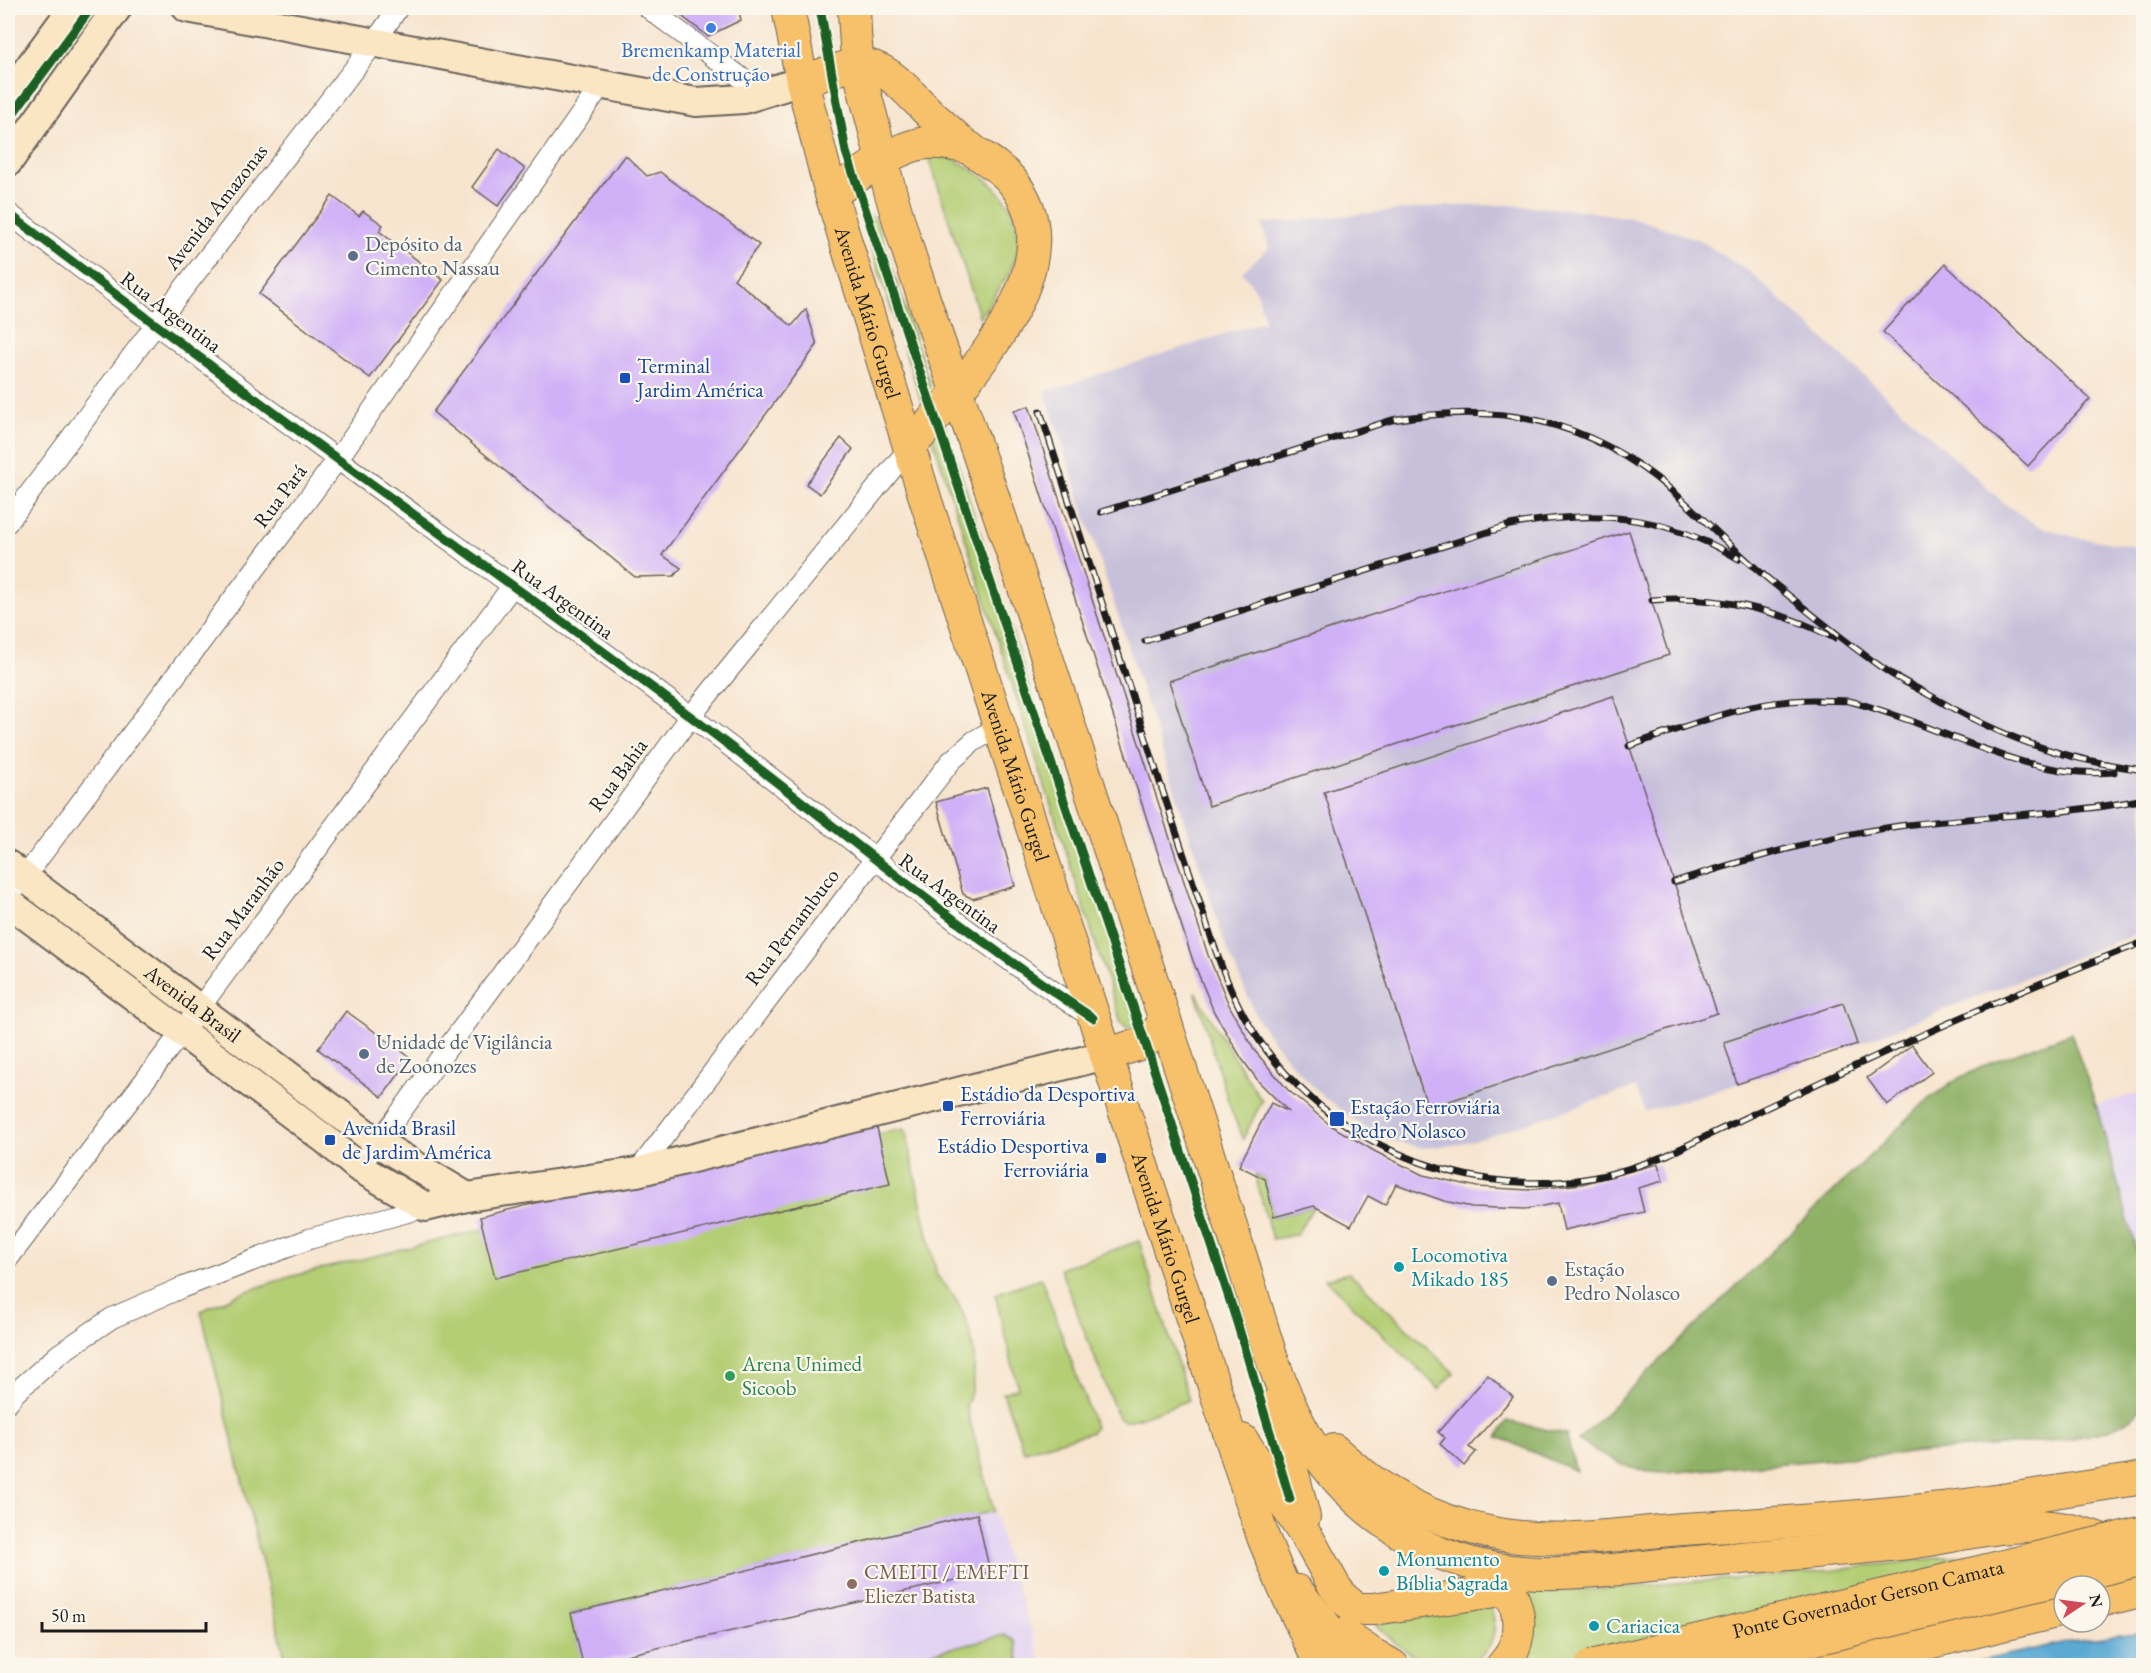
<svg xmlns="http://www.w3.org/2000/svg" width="2151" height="1673" viewBox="0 0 2151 1673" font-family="'EB Garamond',serif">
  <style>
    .built { fill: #e3d3f3 }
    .industrial { fill: #c6c0da }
    .green { fill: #b4ce74; stroke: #687548; stroke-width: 1.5 }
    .forest { fill: #8fb166; stroke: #566641; stroke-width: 1.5 }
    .water { fill: #5baad4; stroke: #3c6378; stroke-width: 1.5 }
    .building { fill: #d0b0f7 }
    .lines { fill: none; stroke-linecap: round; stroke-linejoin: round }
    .street-casing { stroke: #69625a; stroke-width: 22 }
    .secondary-casing { stroke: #69625a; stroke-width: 32 }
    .primary-casing { stroke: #69625a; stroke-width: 34 }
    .street { stroke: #fff; stroke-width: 20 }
    .secondary { stroke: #fbe6c4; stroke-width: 28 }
    .primary { stroke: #f6c16b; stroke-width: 32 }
    .rail-casing { stroke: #1c1c1c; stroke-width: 7 }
    .rail { stroke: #fbf7ec; stroke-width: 4.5; stroke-dasharray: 14; stroke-linecap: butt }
    .primary-bridge-casing { stroke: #69625a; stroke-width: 34; stroke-linecap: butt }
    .primary-bridge { stroke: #f6c16b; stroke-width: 32 }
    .cycleway-casing { stroke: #fbf7ec; stroke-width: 13 }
    .cycleway { stroke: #1b5e20; stroke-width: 9 }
    .shop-dot { fill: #3f7fe0; stroke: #fbf7ec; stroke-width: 2 }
    .service-dot { fill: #5c6f8a; stroke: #fbf7ec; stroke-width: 2 }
    .transit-dot { fill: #1a4fb4; stroke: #fbf7ec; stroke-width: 2 }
    .culture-dot { fill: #0f9aa8; stroke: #fbf7ec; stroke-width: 2 }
    .leisure-dot { fill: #2e9e5b; stroke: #fbf7ec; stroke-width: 2 }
    .education-dot { fill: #8d6e63; stroke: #fbf7ec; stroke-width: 2 }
    .labels { text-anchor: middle; stroke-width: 4.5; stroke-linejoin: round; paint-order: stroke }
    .shop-label { font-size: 21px; fill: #366cbe; stroke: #fbf7ec }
    .street-label { font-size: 21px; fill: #1c1c1c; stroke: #fbf7ec }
    .service-label { font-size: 21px; fill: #4e5e75; stroke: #fbf7ec; text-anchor: start }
    .transit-label { font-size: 21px; fill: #164399; stroke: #fbf7ec; text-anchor: start }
    .culture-label { font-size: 21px; fill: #0d838f; stroke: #fbf7ec; text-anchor: start }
    .leisure-label { font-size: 21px; fill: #27864d; stroke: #fbf7ec; text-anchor: start }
    .education-label { font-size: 21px; fill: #785e54; stroke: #fbf7ec; text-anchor: start }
  </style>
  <rect width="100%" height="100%" fill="#fbf7ec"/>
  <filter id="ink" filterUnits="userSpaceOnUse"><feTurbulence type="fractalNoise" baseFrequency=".0167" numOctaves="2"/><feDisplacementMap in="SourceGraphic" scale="12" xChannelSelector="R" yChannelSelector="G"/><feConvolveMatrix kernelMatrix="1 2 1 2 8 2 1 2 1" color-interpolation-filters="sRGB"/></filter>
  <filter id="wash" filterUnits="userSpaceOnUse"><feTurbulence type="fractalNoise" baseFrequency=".008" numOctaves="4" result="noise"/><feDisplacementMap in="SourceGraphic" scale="24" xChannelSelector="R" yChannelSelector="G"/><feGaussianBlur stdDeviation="1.35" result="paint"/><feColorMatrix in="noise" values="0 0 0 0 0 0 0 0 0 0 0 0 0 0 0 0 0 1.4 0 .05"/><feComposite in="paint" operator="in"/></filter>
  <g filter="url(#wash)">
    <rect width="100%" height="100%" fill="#f7e4ce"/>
    <path class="built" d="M2143 1092H2144L2143 1274 2096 1105Z
      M994 1511 1006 1556 1043 1665H583L571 1613Z"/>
    <path class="industrial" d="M1509 205 1578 210 1637 219 1699 240 1752 274 2005 504 2038 526 2075 537 2143 548V931L1857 1044 1737 1084 1645 1112 1636 1087 1482 1138 1454 1145 1424 1148 1397 1142 1371 1132 1324 1098 1287 1059 1258 1020 1225 944 1045 392 1265 321 1257 292 1242 272 1269 248 1262 224 1441 206Z"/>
    <path class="green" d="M939 151C971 169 1008 185 1016 225 1018 235 1019 244 1017 253 1011 276 992 298 980 318L928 155Z
      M869 215 876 219 930 386 922 403 864 224V220Z
      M944 421 1136 1018 1134 1025 1127 1028 1121 1022 932 436Z
      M1195 991 1225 1043 1262 1101 1243 1139 1230 1107Z
      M905 1129 937 1276C970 1309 985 1362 966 1406L994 1511 571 1613 584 1665H287L201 1311 239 1294 285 1278 863 1136Z
      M1255 1175 1265 1179 1274 1217 1314 1206 1296 1235 1272 1239Z
      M1139 1241 1189 1400 1136 1419 1124 1421 1118 1417 1060 1269Z
      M1349 1273 1454 1373 1439 1389 1325 1279Z
      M1041 1278 1095 1427 1092 1432 1024 1451 1003 1393 1018 1388 995 1294Z
      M2029 1547 1550 1665 1521 1666 1526 1591 1584 1590 1819 1572Z
      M1489 1604C1508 1645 1474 1673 1433 1664 1410 1657 1392 1641 1375 1624Z
      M1005 1635 1016 1642 1020 1665H879Z"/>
    <path class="forest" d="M2071 1033 2096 1105 2143 1274V1405C2124 1432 2093 1434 2062 1440L1665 1473C1626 1472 1610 1459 1578 1440L1924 1103 1959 1078 1997 1060Z
      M1507 1421 1566 1434 1576 1471 1498 1437Z"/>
    <path class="water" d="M2143 1632V1665H1962L2070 1641Z"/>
    <g id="blocks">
      <path class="building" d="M671 8H738L741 20 708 36Z
        M499 149 525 169 498 206 472 187Z
        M625 155 647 176 660 172 759 245 734 279 792 326 806 309 817 345 662 555 681 568 674 576 635 577 433 412Z
        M332 196 359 216 363 211 383 225 379 231 443 280 370 378 259 294Z
        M1945 264 2090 399 2028 466 1883 332Z
        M1029 406 1208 955 1229 1005 1254 1050 1288 1090 1330 1125 1376 1152 1423 1175 1477 1187 1528 1190 1582 1184 1658 1164 1663 1181 1638 1188 1644 1212 1564 1230 1558 1203 1526 1209 1472 1207 1444 1201 1396 1184 1385 1205 1368 1196 1351 1226 1314 1206 1274 1217 1265 1179 1239 1166 1271 1103 1289 1112 1259 1082 1242 1059 1214 1012 1193 961 1014 411Z
        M841 438 853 449 820 494 806 484Z
        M1629 531 1669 655 1209 806 1169 681Z
        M1613 696 1717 1013 1428 1108 1324 792Z
        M987 788 1015 886 973 899 963 894 936 802Z
        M1843 1003 1857 1044 1737 1084 1724 1042Z
        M346 1011 411 1058 382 1097 318 1049Z
        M1912 1045 1932 1072 1887 1105 1867 1078Z
        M875 1119 890 1184 495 1278 480 1217Z
        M1488 1375 1513 1397 1469 1447 1476 1452 1464 1466 1440 1444 1445 1438 1438 1432Z
        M977 1514 990 1572 583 1665 571 1613Z"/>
    </g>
  </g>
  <g filter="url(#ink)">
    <use href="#blocks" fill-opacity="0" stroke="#69625a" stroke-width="1.5"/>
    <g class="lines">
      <g class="street-casing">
        <path id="street" d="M648 8 763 94
          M8 213C118 296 228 380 340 461 455 545 572 627 686 713 822 814 951 925 1093 1018
          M8 522 156 324 375 42 398 8
          M18 886 337 460 602 84
          M358 1167 378 1143 691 716 910 447
          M637 1172 874 860 951 761 974 741 1000 726
          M8 1259 181 1033 513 585
          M8 1402 15 1393 59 1354 112 1318 181 1288 309 1239 426 1207"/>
      </g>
      <g class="secondary-casing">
        <g id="secondary">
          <path d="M187 8 696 102 744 99 802 81"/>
          <path d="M8 96 73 8"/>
          <path d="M8 162 117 8"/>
          <path id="s1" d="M8 865 378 1143 467 1197"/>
          <path d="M8 902 326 1140 358 1167 426 1207 467 1197 637 1172 1106 1055"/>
        </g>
      </g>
      <g class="primary-casing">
        <g id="primary">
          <path id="s2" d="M788 8 802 81 831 194 926 501 1263 1537 1284 1588 1321 1666"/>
          <path d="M854 8C855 27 855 48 859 67 863 90 871 113 876 136 903 252 948 363 986 476 1042 637 1093 800 1146 962 1178 1060 1210 1159 1241 1257 1259 1313 1272 1373 1300 1425 1333 1488 1391 1538 1459 1560 1532 1584 1610 1569 1684 1563 1759 1556 1834 1551 1909 1543 1954 1537 2007 1522 2051 1527 2075 1529 2097 1537 2119 1547"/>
          <path d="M802 81C814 78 849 64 859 64 892 65 915 102 938 121 948 130 958 140 969 148 985 159 999 166 1012 181 1082 265 961 385 910 447"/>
          <path d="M831 194C857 177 897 145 927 143 942 142 956 145 970 148"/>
          <path d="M1106 1055 1145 1042 1166 1023"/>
          <path d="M1277 1403 1280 1423 1304 1517"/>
          <path d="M1242 1440 1310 1542 1335 1587 1344 1599 1357 1609H1373L1496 1591 1500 1577"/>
          <path d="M1334 1450C1378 1491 1429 1520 1488 1532 1550 1546 1621 1534 1683 1529 1766 1524 1849 1518 1932 1509 2003 1501 2073 1489 2144 1478"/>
          <path d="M1490 1570C1521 1592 1529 1637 1502 1666"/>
          <path d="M1297 1591 1358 1666"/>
          <path d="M2100 1601 2144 1590"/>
          <path d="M1343 1634 1369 1652 1393 1666"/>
          <path d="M1833 1666 2064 1610"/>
        </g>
      </g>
      <use href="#street" class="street"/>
      <use href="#secondary" class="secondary"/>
      <use href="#primary" class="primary"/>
      <g class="rail-casing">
        <path id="rail" d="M1040 411C1076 522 1112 634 1148 745 1165 799 1183 853 1201 906 1214 946 1226 985 1247 1021 1315 1138 1459 1201 1591 1178 1618 1173 1642 1165 1667 1155 1824 1080 1981 1004 2144 942
          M1101 512 1392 420C1499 402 1587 418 1671 490 1706 520 1737 554 1772 582 1809 612 1845 642 1884 669 1898 679 1915 687 1931 696 2003 738 2060 759 2144 770
          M1652 600C1714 595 1778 609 1834 638
          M1145 641 1510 525C1595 509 1663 514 1739 559
          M1629 746C1692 725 1750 699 1817 700 1827 701 1839 700 1849 701 1871 706 1893 715 1914 722 1978 747 2044 778 2114 772
          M1674 882C1748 859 1821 837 1899 826 1980 815 2063 816 2144 799"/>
      </g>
      <use href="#rail" class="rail"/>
      <g class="primary-bridge-casing">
        <g id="primary-bridge">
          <path id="s3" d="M1591 1666 2144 1532"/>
          <path d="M1704 1666 2144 1559"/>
        </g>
      </g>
      <use href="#primary-bridge" class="primary-bridge"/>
      <g class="cycleway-casing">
        <path id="cycleway" d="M820 8 846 152 1145 1042 1236 1319 1290 1499
          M8 120 91 8
          M8 213C118 296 228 380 340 461 455 545 572 627 686 713 822 814 951 925 1093 1018"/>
      </g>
      <use href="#cycleway" class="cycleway"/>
    </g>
  </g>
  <circle class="shop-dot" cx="711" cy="28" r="6"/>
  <g class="service-dot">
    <circle cx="353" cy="256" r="6"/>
    <circle cx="364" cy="1054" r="6"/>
    <circle cx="1552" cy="1281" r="6"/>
  </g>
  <g class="transit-dot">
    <rect x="619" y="372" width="12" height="12" rx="3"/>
    <rect x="942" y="1100" width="12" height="12" rx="3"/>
    <rect x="1329" y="1111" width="16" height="16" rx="3"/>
    <rect x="324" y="1134" width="12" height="12" rx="3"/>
    <rect x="1095" y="1152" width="12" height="12" rx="3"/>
  </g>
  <g class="culture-dot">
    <circle cx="1399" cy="1267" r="6"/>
    <circle cx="1384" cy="1571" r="6"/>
    <circle cx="1594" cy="1626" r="6"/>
  </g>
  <circle class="leisure-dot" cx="730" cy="1376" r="6"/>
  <circle class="education-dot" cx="852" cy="1584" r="6"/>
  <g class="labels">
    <g class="shop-label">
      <text x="711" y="57">Bremenkamp Material<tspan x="711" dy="24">de Construção</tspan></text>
    </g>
    <g class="street-label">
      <text transform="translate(216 207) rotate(-52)" y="7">Avenida Amazonas</text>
      <text transform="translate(171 312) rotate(37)" y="7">Rua Argentina</text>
      <text dy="7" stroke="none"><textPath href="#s2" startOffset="315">Avenida Mário Gurgel</textPath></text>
      <text transform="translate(280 496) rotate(-53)" y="7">Rua Pará</text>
      <text transform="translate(563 599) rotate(36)" y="7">Rua Argentina</text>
      <text transform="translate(618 775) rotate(-54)" y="7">Rua Bahia</text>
      <text dy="7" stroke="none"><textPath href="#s2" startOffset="801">Avenida Mário Gurgel</textPath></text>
      <text transform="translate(950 893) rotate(36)" y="7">Rua Argentina</text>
      <text transform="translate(243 909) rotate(-53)" y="7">Rua Maranhão</text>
      <text transform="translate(792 927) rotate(-53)" y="7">Rua Pernambuco</text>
      <text dy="7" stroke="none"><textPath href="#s1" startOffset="231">Avenida Brasil</textPath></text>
      <text dy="7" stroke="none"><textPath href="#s2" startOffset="1287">Avenida Mário Gurgel</textPath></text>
      <text dy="7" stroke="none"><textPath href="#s3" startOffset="285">Ponte Governador Gerson Camata</textPath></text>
    </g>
    <g class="service-label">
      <text x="365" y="251">Depósito da<tspan x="365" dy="24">Cimento Nassau</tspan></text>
      <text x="376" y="1049">Unidade de Vigilância<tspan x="376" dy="24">de Zoonozes</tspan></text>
      <text x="1564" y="1276">Estação<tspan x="1564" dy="24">Pedro Nolasco</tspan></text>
    </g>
    <g class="transit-label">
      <text x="637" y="373">Terminal<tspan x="637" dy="24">Jardim América</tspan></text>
      <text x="960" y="1101">Estádio da Desportiva<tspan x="960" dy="24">Ferroviária</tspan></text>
      <text x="1350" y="1114">Estação Ferroviária<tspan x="1350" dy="24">Pedro Nolasco</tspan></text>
      <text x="342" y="1135">Avenida Brasil<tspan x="342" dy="24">de Jardim América</tspan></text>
      <text x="1089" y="1153" text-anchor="end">Estádio Desportiva<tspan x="1089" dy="24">Ferroviária</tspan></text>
    </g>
    <g class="culture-label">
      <text x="1411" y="1262">Locomotiva<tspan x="1411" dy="24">Mikado 185</tspan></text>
      <text x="1396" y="1566">Monumento<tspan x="1396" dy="24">Bíblia Sagrada</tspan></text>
      <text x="1606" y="1633">Cariacica</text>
    </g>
    <g class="leisure-label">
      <text x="742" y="1371">Arena Unimed<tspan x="742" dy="24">Sicoob</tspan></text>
    </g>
    <g class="education-label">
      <text x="864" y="1579">CMEITI / EMEFTI<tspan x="864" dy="24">Eliezer Batista</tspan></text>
    </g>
  </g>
  <rect width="2151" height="1673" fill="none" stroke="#fbf7ec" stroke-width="30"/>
  <g transform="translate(2082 1604) rotate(77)"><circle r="28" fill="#fbf7ec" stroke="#a29f99" stroke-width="1.5"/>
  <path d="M0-4.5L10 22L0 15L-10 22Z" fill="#d1495b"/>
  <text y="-9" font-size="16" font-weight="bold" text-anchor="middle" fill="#1c1c1c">N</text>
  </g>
  <path d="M42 1622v9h164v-9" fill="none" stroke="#1c1c1c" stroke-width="3"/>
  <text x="51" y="1622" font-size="18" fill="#1c1c1c" stroke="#fbf7ec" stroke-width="4.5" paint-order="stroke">50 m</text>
</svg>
